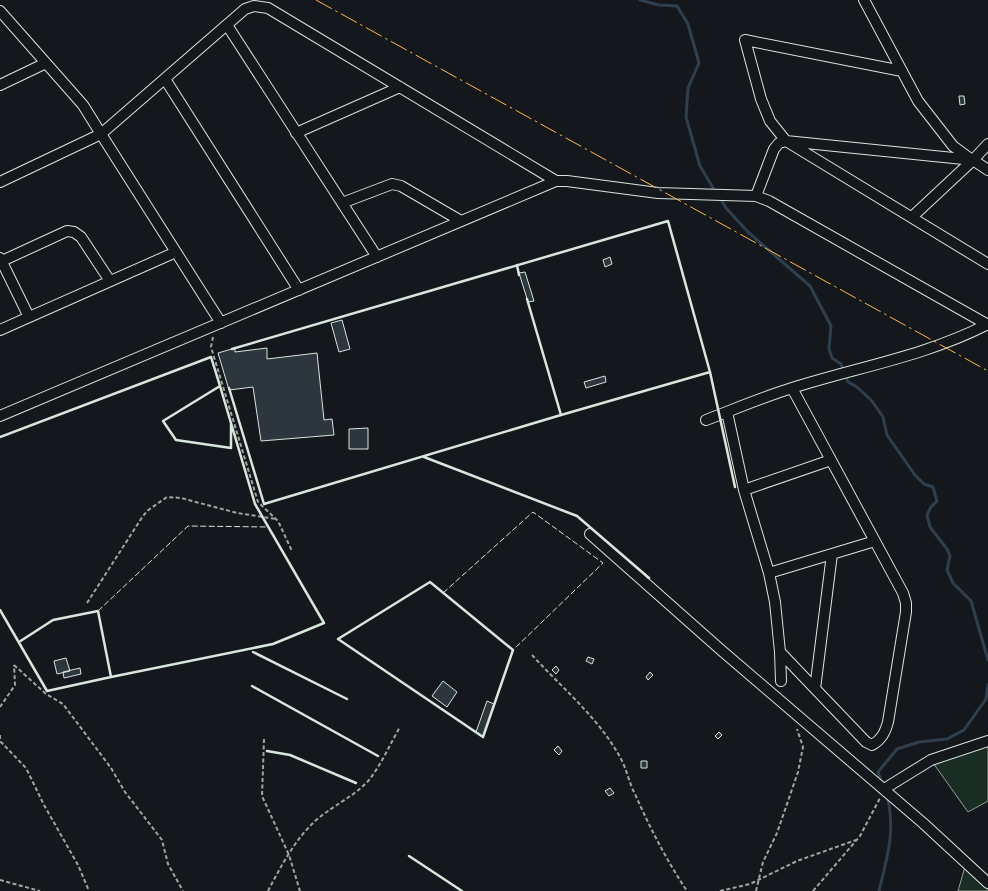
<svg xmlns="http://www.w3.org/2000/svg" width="988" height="891" viewBox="0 0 988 891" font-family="Commissioner,sans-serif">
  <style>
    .green { fill: #1a2d24; stroke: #939e99 }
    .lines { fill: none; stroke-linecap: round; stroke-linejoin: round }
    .stream { stroke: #2f3f4d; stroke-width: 3 }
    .building { fill: #2c363c; stroke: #d8e6dc }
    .street-casing { stroke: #d8e6dc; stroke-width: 12 }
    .path { stroke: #9da8a2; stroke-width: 2; stroke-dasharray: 4 2.5; stroke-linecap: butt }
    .street { stroke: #14181c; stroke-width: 10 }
    .fence { stroke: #d8e6dc; stroke-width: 1; stroke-dasharray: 6 2.5; stroke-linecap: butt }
    .wall { stroke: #d8e6dc; stroke-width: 2.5 }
    .power { stroke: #ffb74d; stroke-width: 1; stroke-dasharray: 18 4 2.5 4; stroke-linecap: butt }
  </style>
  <rect width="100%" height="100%" fill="#14181c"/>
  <path class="green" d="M988 744V801L968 812 931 760Z
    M966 863 988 883V891H958Z"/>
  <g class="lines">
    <path class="stream" d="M640 0 659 5 677 6 688 24 699 63 688 88 686 117 700 166 716 193
      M720 198 726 208 748 232 810 286 831 326 829 349 832 358 841 364 848 382 857 387 872 401 883 417 887 435 915 475 924 484 933 487 937 501 931 507 927 515 930 527 947 549 950 556 947 570 953 583 971 601 988 660
      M882 783 878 772 897 749 919 742 947 739 964 730 986 699 988 685
      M879 891C887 857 896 831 887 796"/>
  </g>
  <path class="building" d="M959 96H964L965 104 960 105Z
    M610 257 612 264 605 267 603 260Z
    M525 272 534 301 528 302 519 273Z
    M342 320 350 349 339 352 331 323Z
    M235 348V352L267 348V359L317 353 324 420 332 419 334 435 261 441 253 387 229 390 218 353Z
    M605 376 606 382 586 388 584 382Z
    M368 428V449H349V429Z
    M588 657 594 659 592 664 586 661Z
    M66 658 70 671 57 674 54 661Z
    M556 666 559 670 556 674 552 670Z
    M80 668 81 674 64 678 63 672Z
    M650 672 653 675 648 680 646 677Z
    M443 681 457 692 447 707 432 696Z
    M487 701 494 704 483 737 476 732Z
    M719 732 722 735 718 739 715 736Z
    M558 746 562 751 559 755 554 750Z
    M641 761H647V768H641Z
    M610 788 614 793 609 796 605 791Z"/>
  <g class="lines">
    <g class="street-casing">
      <path id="street" d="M864 0 918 101 953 146 972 160
        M0 11 83 105 101 134 221 323
        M227 25 377 257
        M902 71 745 40 761 99 770 121 786 141 988 264
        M165 79 299 290
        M0 85 46 63
        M296 133 400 87
        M0 182 101 134 245 9 254 6 268 8 556 181
        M756 196 774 149 779 143 786 141 973 160 988 170
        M342 203 392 184 401 186 461 221
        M912 217 973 160 988 144
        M0 258 29 317
        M2 261 67 231 74 232 81 237 110 281
        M0 330 176 252
        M727 412 744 490 769 573 775 602 780 652 781 681
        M0 416 556 181H567L658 193 756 196 769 201 988 325
        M706 420C735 409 763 397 792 388 858 367 926 356 988 324
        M744 490 831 460
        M590 534 721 650 923 823 988 883
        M769 573 875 541
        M780 652 866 742 872 745C881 740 885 733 888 722L906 612V603L903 593 792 388
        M815 689 832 554
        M884 789 931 760 988 741"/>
    </g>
    <path class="path" d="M213 337 211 347 258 502 278 521 292 551
      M87 603 141 519 147 511 167 497 181 498 237 513 276 519
      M532 655C562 688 600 719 621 759 627 770 629 783 635 794 650 828 667 861 687 891
      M14 665 46 694 63 704 111 768 125 792 162 840 168 864 183 891
      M0 707 15 685 14 665
      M0 735V741L26 768 44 805 78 865 89 891
      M264 739 262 796 289 855 300 891
      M0 880 40 891
      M268 891C280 868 293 843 312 824 329 807 353 798 369 780 381 765 390 744 400 727
      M720 891 750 884 797 861 856 840
      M756 891 763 862 777 833 798 772 803 747 797 729
      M813 891 860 836 880 798"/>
    <use href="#street" class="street"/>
    <path class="fence" d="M443 593 533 512 603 563 513 650
      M98 611 188 526 268 527"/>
    <path class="wall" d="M517 265 519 275
      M232 349 668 221 710 372 561 415 527 299
      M710 372 735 487
      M229 388 264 504 561 415
      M0 437 211 357 220 386
      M424 457 577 516 649 578
      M430 582 513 650 483 737 338 639Z
      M0 610 47 691 111 677 98 611 53 620 19 642
      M253 652 347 699
      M111 677 273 644 324 623 255 504 220 386 163 421 176 440 231 448V425
      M252 686 378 756
      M267 751 290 755 356 783
      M409 856 462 891"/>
    <path class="power" d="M316 0 988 371"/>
  </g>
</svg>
